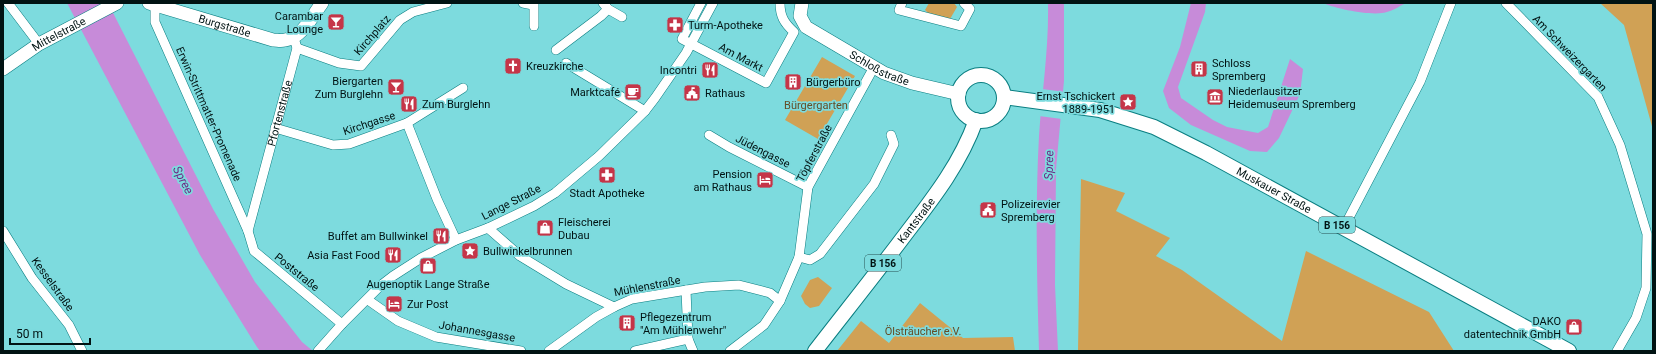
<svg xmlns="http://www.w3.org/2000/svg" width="1656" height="354" viewBox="0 0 1656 354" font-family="Roboto,sans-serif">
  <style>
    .green { fill: #d0a155 }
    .water { fill: #c78bd9 }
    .pier { fill: #7ddbde }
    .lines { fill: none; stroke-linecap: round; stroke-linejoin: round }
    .street-casing { stroke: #097e81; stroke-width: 10 }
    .secondary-casing { stroke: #097e81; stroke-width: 14 }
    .primary-casing { stroke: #097e81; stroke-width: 16 }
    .street { stroke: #fff; stroke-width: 9 }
    .secondary { stroke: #fff; stroke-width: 13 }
    .primary { stroke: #fff; stroke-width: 14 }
    .labels { text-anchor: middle; stroke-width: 3.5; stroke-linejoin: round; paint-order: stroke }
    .shield { fill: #7ddbde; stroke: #264f50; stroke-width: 1 }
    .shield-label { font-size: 10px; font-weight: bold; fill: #011313 }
    .poi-label { font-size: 11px; fill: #011313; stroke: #7ddbde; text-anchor: start }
    .street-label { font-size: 11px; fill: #011313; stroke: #7ddbde }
    .park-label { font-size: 11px; fill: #644d27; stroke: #7ddbde }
    .water-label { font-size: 12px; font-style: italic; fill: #6f2783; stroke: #7ddbde }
  </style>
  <rect width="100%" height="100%" fill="#7ddbde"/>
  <path class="green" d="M929 3H954L957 7 950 19 928 13 925 10Z
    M1600 3H1653V130L1624 25Z
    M822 57 855 76 818 139 785 120Z
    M1081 179 1125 193 1116 211 1170 238 1156 256 1182 270 1282 341 1306 251 1429 312 1454 351H1078Z
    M818 277 832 288 819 306 810 308 805 304 801 296 810 280Z
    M920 303 963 338 1013 337 1015 351H837L861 321 889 343Z"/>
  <path class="water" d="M67 3H108L213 209 255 282 302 342 313 351H260L257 347 200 255Z
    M1048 3H1064V81L1056 169 1055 285 1058 351H1039C1037 279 1035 208 1039 136 1042 92 1049 48 1048 3Z
    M1191 3H1206L1205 12 1178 87 1181 98 1213 120 1227 127 1258 133 1268 127 1290 59 1303 69 1300 94 1279 138 1267 152 1250 151 1191 125 1169 108 1163 91 1180 47Z
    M1323 3H1406C1398 7 1391 12 1382 13 1367 15 1337 9 1323 3Z"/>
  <path class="pier" d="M1042 89 1065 92 1062 119 1039 116Z"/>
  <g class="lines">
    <g class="street-casing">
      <g id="street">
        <path d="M8 3 39 44"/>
        <path d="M523 3 533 5"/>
        <path d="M534 3V26"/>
        <path d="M603 3 608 9 622 17"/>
        <path d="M701 3 682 39 766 83 794 32C784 23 780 16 780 3"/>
        <path d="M902 3 899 10 961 26 970 9 964 3"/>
        <path d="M1506 3 1598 97 1620 145 1647 234 1646 288 1636 318 1617 351"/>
        <path d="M155 5V22L248 231 254 251 342 324"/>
        <path d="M297 48 339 63 361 66 400 20 413 12 447 3"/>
        <path d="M556 50 601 16 608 9"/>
        <path d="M566 63 645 111"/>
        <path d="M407 123 437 199 456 240"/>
        <path d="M275 128 333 145 349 144 407 123 463 88"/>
        <path d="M709 135 729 147 808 187"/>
        <path d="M488 228 520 256 566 284 614 307 632 299 705 287 739 285 770 293 780 301"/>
        <path d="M1343 229 1420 82 1451 3"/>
        <path d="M3 231 32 278 69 325 82 351"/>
        <path id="s1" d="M248 231 297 48 294 38"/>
        <path d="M799 257 810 260 820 254 874 184 894 144 891 135"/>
        <path d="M686 290 688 339 693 351"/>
        <path d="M368 300 398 321 436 337 521 351"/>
        <path d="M318 351 342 324 380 286 393 276 421 258 456 240 488 228 534 206 555 193 599 156 645 111 655 98 686 53 713 3"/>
        <path d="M549 351 596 317 614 307"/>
        <path d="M635 351 688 339"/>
        <path d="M730 351 764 325 780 301 799 257 808 187 874 67"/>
      </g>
    </g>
    <g class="secondary-casing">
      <g id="secondary">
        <path id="s2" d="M149 3 273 40C277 40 281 41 285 40 302 38 313 15 322 3"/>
        <path id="s3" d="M802 3 800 16 806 27 884 73 912 83 959 94"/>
        <path id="s4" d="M3 69 39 44 117 3"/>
      </g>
    </g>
    <g class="primary-casing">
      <g id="primary">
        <circle cx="981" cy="98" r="23"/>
        <path id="s5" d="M1004 97 1100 110 1154 127 1206 153 1569 351"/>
        <path id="s6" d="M815 351C846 311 878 271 908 231 935 196 961 162 976 120"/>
      </g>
    </g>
    <use href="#street" class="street"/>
    <use href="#secondary" class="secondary"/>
    <use href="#primary" class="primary"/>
  </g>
  <defs>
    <g id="bar-square" transform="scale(0.9)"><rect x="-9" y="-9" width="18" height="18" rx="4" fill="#c53548" stroke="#7ddbde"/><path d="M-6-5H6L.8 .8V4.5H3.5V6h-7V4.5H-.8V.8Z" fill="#fff"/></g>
    <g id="pharmacy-square" transform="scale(0.9)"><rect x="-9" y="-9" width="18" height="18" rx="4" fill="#c53548" stroke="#7ddbde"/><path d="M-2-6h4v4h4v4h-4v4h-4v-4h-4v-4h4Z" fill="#fff"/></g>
    <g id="church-square" transform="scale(0.9)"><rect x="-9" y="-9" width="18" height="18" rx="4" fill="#c53548" stroke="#7ddbde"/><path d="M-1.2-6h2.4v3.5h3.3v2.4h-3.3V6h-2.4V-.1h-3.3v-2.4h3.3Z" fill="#fff"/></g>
    <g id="building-square" transform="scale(0.9)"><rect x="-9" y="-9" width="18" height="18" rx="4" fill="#c53548" stroke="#7ddbde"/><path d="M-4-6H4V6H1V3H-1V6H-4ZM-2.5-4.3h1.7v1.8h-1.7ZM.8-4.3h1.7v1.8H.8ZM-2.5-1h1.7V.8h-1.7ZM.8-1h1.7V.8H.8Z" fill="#fff"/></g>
    <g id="restaurant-square" transform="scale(0.9)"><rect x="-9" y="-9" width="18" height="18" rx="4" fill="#c53548" stroke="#7ddbde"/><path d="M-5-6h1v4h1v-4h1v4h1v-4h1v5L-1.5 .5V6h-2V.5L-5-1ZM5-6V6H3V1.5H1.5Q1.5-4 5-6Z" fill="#fff"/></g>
    <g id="cafe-square" transform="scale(0.9)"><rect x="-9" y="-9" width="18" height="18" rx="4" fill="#c53548" stroke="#7ddbde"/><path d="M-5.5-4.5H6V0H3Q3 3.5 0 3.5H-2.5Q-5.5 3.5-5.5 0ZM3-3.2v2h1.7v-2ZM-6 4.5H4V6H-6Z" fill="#fff"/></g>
    <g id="civic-square" transform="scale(0.9)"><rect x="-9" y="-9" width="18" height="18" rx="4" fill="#c53548" stroke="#7ddbde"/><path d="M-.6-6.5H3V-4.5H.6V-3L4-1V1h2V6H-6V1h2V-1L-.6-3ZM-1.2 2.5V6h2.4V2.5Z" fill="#fff"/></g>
    <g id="museum-square" transform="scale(0.9)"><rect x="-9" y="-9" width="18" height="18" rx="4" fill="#c53548" stroke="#7ddbde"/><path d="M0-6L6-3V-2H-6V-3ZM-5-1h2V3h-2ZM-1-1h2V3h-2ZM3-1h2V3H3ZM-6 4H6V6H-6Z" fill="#fff"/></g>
    <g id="sight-square" transform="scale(0.9)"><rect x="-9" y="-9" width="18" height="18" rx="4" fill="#c53548" stroke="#7ddbde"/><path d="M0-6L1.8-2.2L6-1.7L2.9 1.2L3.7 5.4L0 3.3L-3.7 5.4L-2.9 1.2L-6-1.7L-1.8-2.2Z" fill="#fff"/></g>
    <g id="hotel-square" transform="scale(0.9)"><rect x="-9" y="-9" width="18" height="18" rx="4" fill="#c53548" stroke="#7ddbde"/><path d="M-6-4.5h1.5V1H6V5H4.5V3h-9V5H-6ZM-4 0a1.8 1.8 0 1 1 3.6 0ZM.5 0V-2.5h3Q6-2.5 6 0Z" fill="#fff"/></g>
    <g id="shop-square" transform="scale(0.9)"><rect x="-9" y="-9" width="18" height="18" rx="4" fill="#c53548" stroke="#7ddbde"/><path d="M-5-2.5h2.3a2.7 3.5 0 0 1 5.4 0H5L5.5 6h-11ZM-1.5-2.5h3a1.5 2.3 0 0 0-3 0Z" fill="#fff"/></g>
  </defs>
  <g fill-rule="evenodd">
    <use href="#bar-square" x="336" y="22"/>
    <use href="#pharmacy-square" x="675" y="25"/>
    <use href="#church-square" x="513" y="66"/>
    <use href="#building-square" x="1199" y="69"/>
    <use href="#restaurant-square" x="710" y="70"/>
    <use href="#building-square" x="793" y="82"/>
    <use href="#bar-square" x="396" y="87"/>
    <use href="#cafe-square" x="633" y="92"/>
    <use href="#civic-square" x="692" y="93"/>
    <use href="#museum-square" x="1215" y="97"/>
    <use href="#sight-square" x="1128" y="102"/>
    <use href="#restaurant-square" x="409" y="104"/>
    <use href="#pharmacy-square" x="607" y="175"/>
    <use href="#hotel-square" x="765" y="180"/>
    <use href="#civic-square" x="988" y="210"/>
    <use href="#shop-square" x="545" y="228"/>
    <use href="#restaurant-square" x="441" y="236"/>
    <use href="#sight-square" x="470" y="251"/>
    <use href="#restaurant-square" x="393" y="255"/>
    <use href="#shop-square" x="428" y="266"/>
    <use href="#hotel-square" x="394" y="304"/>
    <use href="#building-square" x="627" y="323"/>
    <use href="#shop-square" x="1574" y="327"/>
  </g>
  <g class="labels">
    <g class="shield">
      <rect x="1319" y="217" width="36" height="16" rx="3"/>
      <rect x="865" y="255" width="36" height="16" rx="3"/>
    </g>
    <g class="shield-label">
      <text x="1337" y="229">B 156</text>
      <text x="883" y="267">B 156</text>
    </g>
    <g class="poi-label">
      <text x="323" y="20" text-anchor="end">Carambar<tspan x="323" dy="13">Lounge</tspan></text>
      <text x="688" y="29">Turm-Apotheke</text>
      <text x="1212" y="67">Schloss<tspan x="1212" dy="13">Spremberg</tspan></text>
      <text x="526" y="70">Kreuzkirche</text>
      <text x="697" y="74" text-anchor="end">Incontri</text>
      <text x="383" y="85" text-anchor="end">Biergarten<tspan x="383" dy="13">Zum Burglehn</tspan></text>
      <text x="806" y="86">Bürgerbüro</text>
      <text x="1228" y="95">Niederlausitzer<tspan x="1228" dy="13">Heidemuseum Spremberg</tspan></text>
      <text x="620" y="96" text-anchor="end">Marktcafé</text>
      <text x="705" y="97">Rathaus</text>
      <text x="1115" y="100" text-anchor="end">Ernst Tschickert<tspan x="1115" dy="13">1889-1951</tspan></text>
      <text x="422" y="108">Zum Burglehn</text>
      <text x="752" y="178" text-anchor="end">Pension<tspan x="752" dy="13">am Rathaus</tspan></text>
      <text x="607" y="197" text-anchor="middle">Stadt Apotheke</text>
      <text x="1001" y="208">Polizeirevier<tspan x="1001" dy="13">Spremberg</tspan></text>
      <text x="558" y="226">Fleischerei<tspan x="558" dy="13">Dubau</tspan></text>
      <text x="428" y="240" text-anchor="end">Buffet am Bullwinkel</text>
      <text x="483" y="255">Bullwinkelbrunnen</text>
      <text x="380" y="259" text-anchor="end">Asia Fast Food</text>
      <text x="428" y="288" text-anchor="middle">Augenoptik Lange Straße</text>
      <text x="407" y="308">Zur Post</text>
      <text x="640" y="321">Pflegezentrum<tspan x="640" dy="13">"Am Mühlenwehr"</tspan></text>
      <text x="1561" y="325" text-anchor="end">DAKO<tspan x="1561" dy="13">datentechnik GmbH</tspan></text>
    </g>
    <g class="street-label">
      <text dy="4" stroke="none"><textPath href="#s2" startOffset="79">Burgstraße</textPath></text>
      <text dy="4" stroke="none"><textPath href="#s4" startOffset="66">Mittelstraße</textPath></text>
      <text transform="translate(372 35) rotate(-49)" y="4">Kirchplatz</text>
      <text transform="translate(1570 53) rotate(46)" y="4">Am Schweizergarten</text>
      <text transform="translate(741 57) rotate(28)" y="4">Am Markt</text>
      <text dy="4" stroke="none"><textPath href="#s3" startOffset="110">Schloßstraße</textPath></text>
      <text dy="4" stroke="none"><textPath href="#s1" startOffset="122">Pfortenstraße</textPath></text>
      <text transform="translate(209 114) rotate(66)" y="4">Erwin-Strittmatter-Promenade</text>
      <text transform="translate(369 123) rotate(-18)" y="4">Kirchgasse</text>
      <text transform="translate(763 151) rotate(27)" y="4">Jüdengasse</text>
      <text transform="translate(814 153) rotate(-62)" y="4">Töpferstraße</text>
      <text dy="4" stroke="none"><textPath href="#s5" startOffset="289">Muskauer Straße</textPath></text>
      <text transform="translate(511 202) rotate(-27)" y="4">Lange Straße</text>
      <text dy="4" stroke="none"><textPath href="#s6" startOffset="165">Kantstraße</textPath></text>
      <text transform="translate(297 272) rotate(39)" y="4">Poststraße</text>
      <text transform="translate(53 284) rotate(54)" y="4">Kesselstraße</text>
      <text transform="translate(647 286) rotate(-11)" y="4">Mühlenstraße</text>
      <text transform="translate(477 331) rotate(10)" y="4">Johannesgasse</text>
    </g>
    <g class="park-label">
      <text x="816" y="109">Bürgergarten</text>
      <text x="923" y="335">Ölsträucher e.V.</text>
    </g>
    <g class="water-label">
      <text transform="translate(1049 165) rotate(-88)" y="4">Spree</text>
      <text transform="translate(183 180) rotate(62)" y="4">Spree</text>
    </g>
  </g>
  <rect width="1656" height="354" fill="none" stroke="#011313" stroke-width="8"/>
  <path d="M10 338v6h80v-6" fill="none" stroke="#011313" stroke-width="2"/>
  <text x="16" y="338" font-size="12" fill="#011313" stroke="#7ddbde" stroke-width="3" paint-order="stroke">50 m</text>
</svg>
